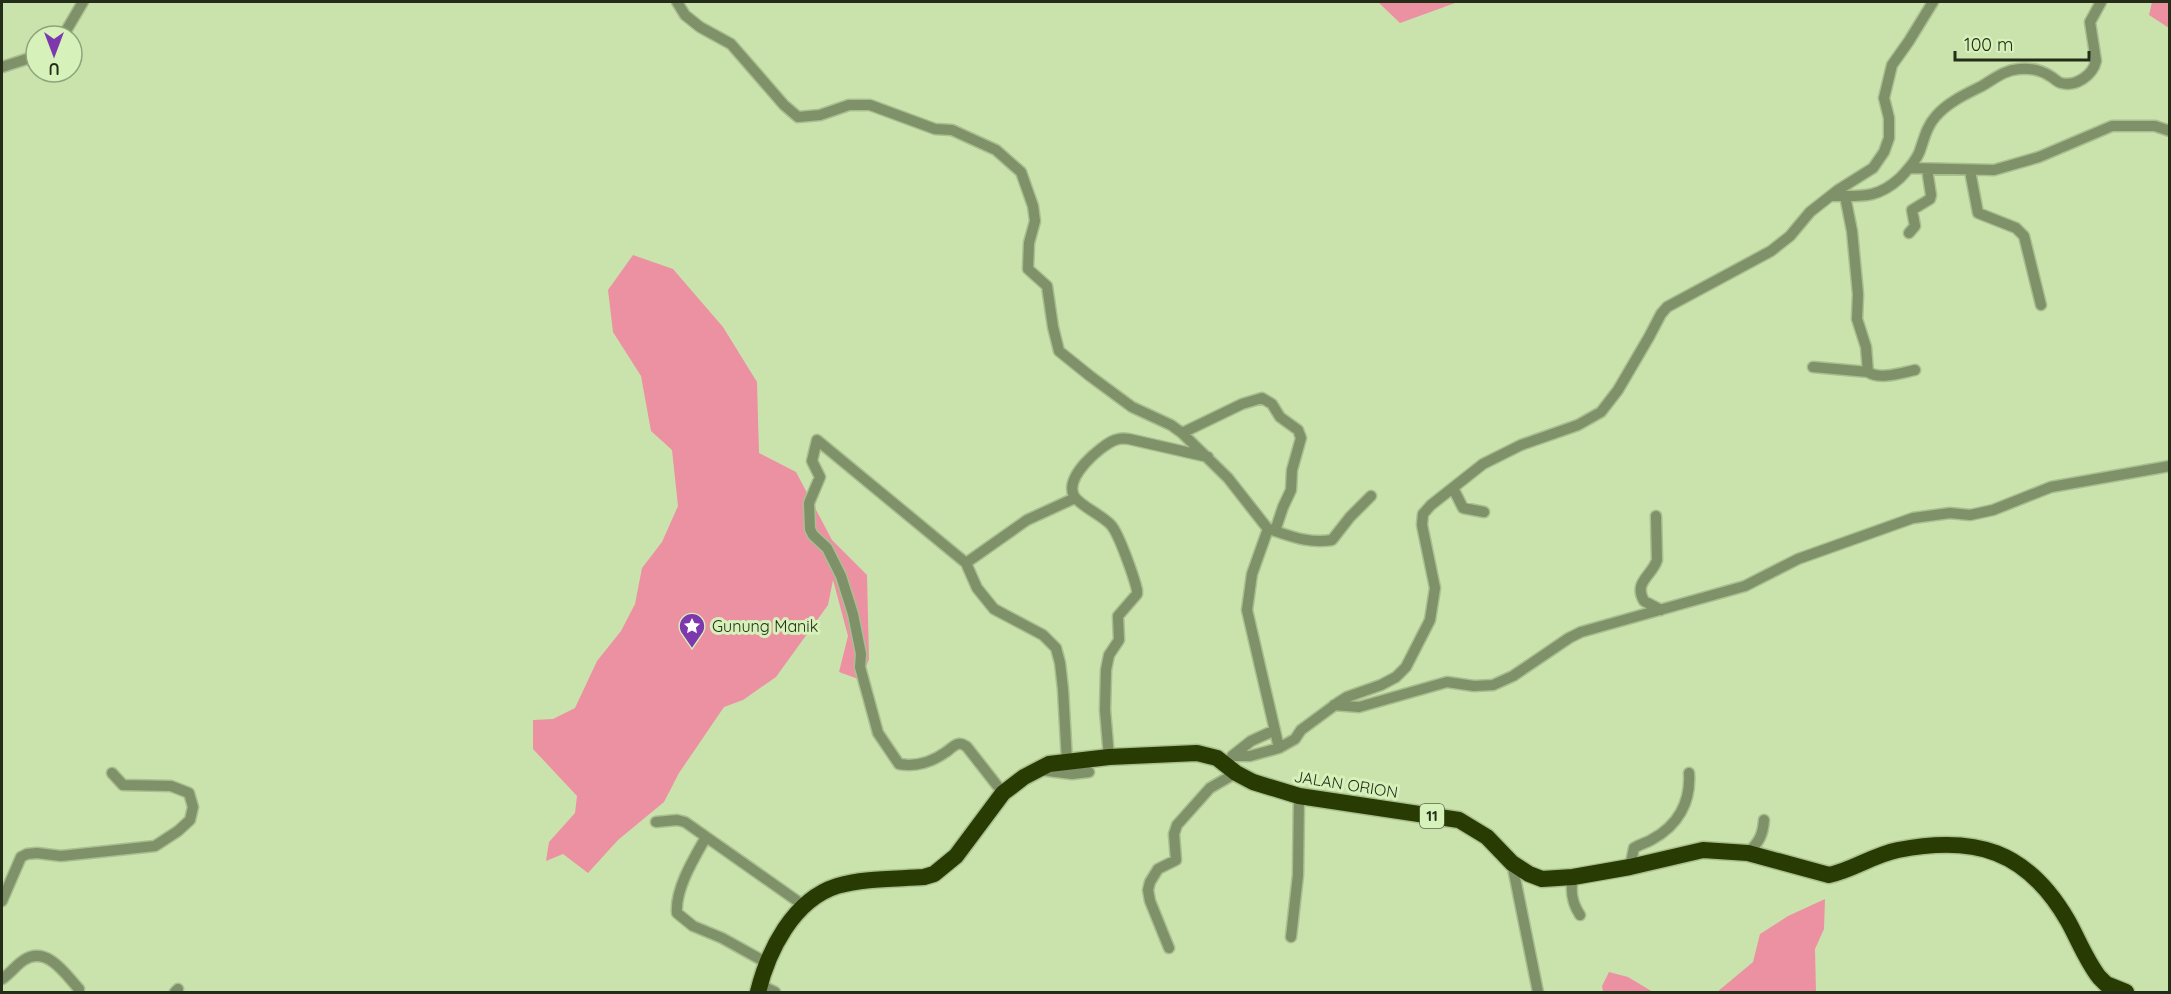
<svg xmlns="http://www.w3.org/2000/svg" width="2171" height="994" viewBox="0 0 2171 994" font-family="Quicksand,sans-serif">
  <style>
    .green { fill: #ec91a2 }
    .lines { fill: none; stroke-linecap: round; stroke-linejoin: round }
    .minor-casing { stroke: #a9bf8f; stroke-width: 13 }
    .highway-casing { stroke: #a9bf8f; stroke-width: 19 }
    .minor { stroke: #7f9169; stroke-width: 10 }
    .highway { stroke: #273b02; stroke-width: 16 }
    .labels { text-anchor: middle; stroke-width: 6; stroke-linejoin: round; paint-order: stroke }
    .shield { fill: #d7f1ba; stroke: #596849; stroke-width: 1.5 }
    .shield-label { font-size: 15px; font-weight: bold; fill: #232d18 }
    .poi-label { font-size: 16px; fill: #232d18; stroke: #d7f1ba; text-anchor: start }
    .street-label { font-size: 16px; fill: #232d18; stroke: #d7f1ba }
  </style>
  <rect width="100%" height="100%" fill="#cae3ad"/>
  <path class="green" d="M1378 2H1458L1400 23Z
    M2152 2H2169V28L2149 15Z
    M633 255 673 269 723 327 757 382 759 453 796 472 832 540 867 575 869 659 861 680 839 672 848 636 833 580 828 605 776 677 743 700 724 707 679 773 664 802 618 840 588 873 563 854 546 861 549 842 575 813 577 796 533 749V720L553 719 575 708 597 661 621 631 635 604 642 568 662 542 678 506 672 450 651 431 641 376 613 332 608 290Z
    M1825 899 1824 929 1815 949 1816 992H1717L1753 962 1760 934 1788 916Z
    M1609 972 1628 977 1653 992H1603L1602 986Z"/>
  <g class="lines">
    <g class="minor-casing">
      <path id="minor" d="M677 2 685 15 700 27 731 44 784 105 798 117 820 115 849 105H870L935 129 952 130 996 150 1021 172 1033 206 1035 221 1029 243 1028 269 1047 286 1053 327 1059 351 1090 376 1132 407 1171 425 1182 433 1228 478 1268 529 1252 574 1247 610 1279 748
        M63 36 83 2
        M2 67 36 56
        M1911 168 1994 170 2039 157 2112 126H2155L2170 131
        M1970 171 1978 213 2016 228 2024 236 2041 305
        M1832 196C1861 196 1877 199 1900 178 1908 169 1914 164 1919 153 1924 140 1926 127 1936 116 1948 102 1966 94 1982 86 1994 79 2004 70 2019 69 2029 68 2041 70 2050 76 2054 78 2057 82 2061 83 2076 87 2093 75 2096 61L2090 22 2101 2
        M1909 233 1915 226 1912 210 1930 199 1931 195 1927 169
        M1813 367 1868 372 1866 347 1857 319 1858 294 1852 231 1845 196
        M1868 372C1880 380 1901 373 1915 370
        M1182 433 1242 404 1262 398 1272 404 1280 417 1298 430 1301 438 1292 470 1291 490 1283 507 1275 531
        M1453 488 1463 508 1484 512
        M1656 516 1657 560C1652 576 1633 582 1644 601L1661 610
        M1269 529C1290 536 1309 544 1332 540L1350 517 1371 496
        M966 563 1027 520 1075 498
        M1334 705 1359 707 1447 682 1474 686 1493 685 1513 676 1569 638 1581 632 1745 586 1798 559 1913 518 1950 513 1970 515 1993 510 2051 487 2170 466
        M1232 756 1251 741 1275 730
        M1235 756H1250L1279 748 1295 739 1301 730 1339 702 1347 697 1381 685 1396 677 1406 667 1430 620 1435 588 1422 525 1423 514 1431 505 1483 464 1521 445 1578 425 1601 412 1618 390 1649 337 1661 314 1667 307 1771 251 1790 236 1810 212 1838 190 1873 168 1884 152 1889 138V118L1884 98 1892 65 1909 41 1933 2
        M1109 757 1105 710 1106 670 1109 655 1119 640 1118 616 1137 594V590C1134 577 1119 534 1111 525 1102 515 1080 506 1074 496 1064 477 1100 446 1115 440 1120 438 1124 438 1129 439L1208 457
        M1040 770 1072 774 1089 772
        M1003 793 967 747C964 745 962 743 958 744 954 745 949 750 946 752 932 762 916 767 899 764L878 733 860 667 861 654 853 614 841 576 827 548 813 535 810 529 809 503 820 477 812 461 817 440 966 563 977 588 994 609 1043 635 1056 648 1060 663 1063 689 1067 762
        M656 822 677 820 685 822 803 905
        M706 837C694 858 675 889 677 913L693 926 722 938 767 963
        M1748 853C1759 842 1763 835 1764 820
        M1512 863 1538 992
        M1630 867 1634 848C1640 844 1646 843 1651 840 1678 826 1691 802 1689 773
        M1573 877C1570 892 1572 903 1580 915
        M2 901 21 857 27 854 37 853 61 856 155 846 178 831 190 820 193 807 189 793 171 786 123 785 112 773
        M1291 937 1298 875 1299 796
        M1169 948 1150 901 1148 890 1150 882 1158 869 1176 860 1174 834 1177 825 1210 788 1236 773
        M2 979C11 973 16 965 24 960 47 945 66 975 79 989
        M760 985 775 992
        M175 992 178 989"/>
    </g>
    <g class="highway-casing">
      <path id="highway" d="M758 992C768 951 793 900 837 886 864 878 897 879 924 877L934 874 956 856 1003 793 1024 777 1049 764 1109 757 1197 753 1217 758 1236 773 1253 782 1299 796 1459 820 1487 837 1512 863 1529 874 1542 879 1573 877 1630 867 1703 850 1748 853 1829 875C1853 870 1873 855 1898 850 1975 835 2027 850 2068 921 2078 939 2086 960 2099 977L2106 984 2126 992"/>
    </g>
    <use href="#minor" class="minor"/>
    <use href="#highway" class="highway"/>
  </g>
  <defs>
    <g id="sight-pin" transform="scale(1.35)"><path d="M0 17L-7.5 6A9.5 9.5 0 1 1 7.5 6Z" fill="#7c38ac" stroke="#d7f1ba"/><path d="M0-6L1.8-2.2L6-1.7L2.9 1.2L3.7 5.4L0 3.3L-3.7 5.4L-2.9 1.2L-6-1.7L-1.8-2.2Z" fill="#fff"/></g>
  </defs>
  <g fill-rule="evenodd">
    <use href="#sight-pin" x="692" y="626"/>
  </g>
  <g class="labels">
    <rect class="shield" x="1420" y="804" width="24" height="24" rx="4.5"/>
    <g class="shield-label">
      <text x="1432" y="821">11</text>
    </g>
    <g class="poi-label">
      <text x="712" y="632">Gunung Manik</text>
    </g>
    <g class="street-label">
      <text transform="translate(1346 784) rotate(9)" y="6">JALAN ORION</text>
    </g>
  </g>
  <rect width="2171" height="994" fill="none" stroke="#232d18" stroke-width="6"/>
  <g transform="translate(54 54) rotate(180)"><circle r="28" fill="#d7f1ba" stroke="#8fa379" stroke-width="1.5"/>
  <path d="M0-4.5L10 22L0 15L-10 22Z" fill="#7c38ac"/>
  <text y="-9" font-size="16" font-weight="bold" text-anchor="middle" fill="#232d18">U</text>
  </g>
  <path d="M1955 51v9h134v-9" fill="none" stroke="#232d18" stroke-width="3"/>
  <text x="1964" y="51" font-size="18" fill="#232d18" stroke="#d7f1ba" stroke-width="4.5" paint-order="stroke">100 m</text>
</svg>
